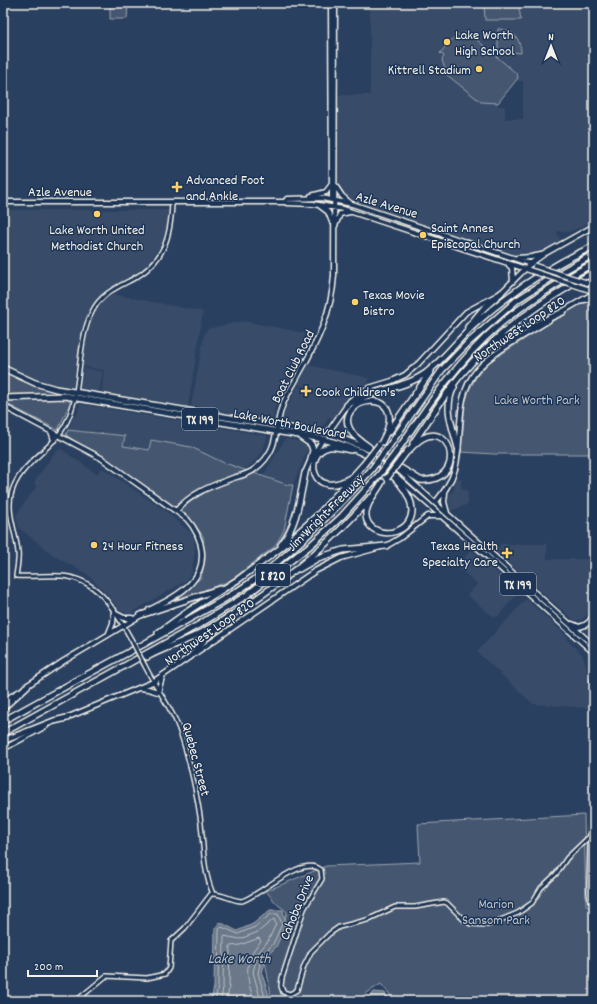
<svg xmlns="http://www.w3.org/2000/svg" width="597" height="1004" viewBox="0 0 597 1004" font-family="Dekko,sans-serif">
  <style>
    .built { fill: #374c69; fill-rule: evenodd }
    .green { fill: #445771; stroke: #9ca4ac }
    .water { fill: #6a788a; stroke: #a1a8b0 }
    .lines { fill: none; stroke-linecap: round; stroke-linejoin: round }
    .shore { stroke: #bdc1c2; stroke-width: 1 }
    .minor-casing { stroke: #f4f1e8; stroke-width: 6 }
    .major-casing { stroke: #f4f1e8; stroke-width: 7 }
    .highway-casing { stroke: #f4f1e8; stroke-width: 8 }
    .minor { stroke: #1d3557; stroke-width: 3 }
    .major { stroke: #1d3557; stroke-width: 4 }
    .highway { stroke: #1d3557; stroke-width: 5 }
    .minor-bridge-casing { stroke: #f4f1e8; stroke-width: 6; stroke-linecap: butt }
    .major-bridge-casing { stroke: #f4f1e8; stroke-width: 7; stroke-linecap: butt }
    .highway-bridge-casing { stroke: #f4f1e8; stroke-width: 8; stroke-linecap: butt }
    .minor-bridge { stroke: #1d3557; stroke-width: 3 }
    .major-bridge { stroke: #1d3557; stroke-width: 4 }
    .highway-bridge { stroke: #1d3557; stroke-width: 5 }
    .poi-dot { fill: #ffd166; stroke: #1d3557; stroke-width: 1.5 }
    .labels { text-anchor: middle; stroke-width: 3; stroke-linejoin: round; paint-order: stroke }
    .shield { fill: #1d3557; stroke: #b4b9bc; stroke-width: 1 }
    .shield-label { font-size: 13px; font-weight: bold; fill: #f4f1e8 }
    .poi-label { font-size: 14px; fill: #f4f1e8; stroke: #1d3557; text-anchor: start }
    .street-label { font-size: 14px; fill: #f4f1e8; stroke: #1d3557 }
    .park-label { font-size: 14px; fill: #bfc3c4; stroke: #1d3557 }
    .water-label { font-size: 15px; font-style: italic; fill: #bdc1c2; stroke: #1d3557 }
  </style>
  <rect width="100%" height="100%" fill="#2a4060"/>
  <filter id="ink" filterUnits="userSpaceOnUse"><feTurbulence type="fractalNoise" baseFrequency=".025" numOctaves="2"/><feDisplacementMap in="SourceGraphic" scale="8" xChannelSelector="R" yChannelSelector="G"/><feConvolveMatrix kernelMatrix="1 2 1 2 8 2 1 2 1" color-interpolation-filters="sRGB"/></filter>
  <g filter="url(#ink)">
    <path class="built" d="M370 3H594V221L569 232 558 231 557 233 561 241 541 254 519 256 348 199 337 182 338 95H370ZM516 81H523V119H505V106H498V103Z
      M3 210H168L167 225 162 244 146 266 128 279 103 292 203 312 188 407 102 392 104 370 76 365 73 388 35 381 3 364Z
      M243 321 305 333 300 363 275 407 273 420 191 406 204 336 207 329Z
      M308 365 369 378 368 383 349 396H345L348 397 334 419 328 417 327 421 322 428 284 422 283 419 285 411 298 386 313 389 312 394 313 388 298 385Z
      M84 368 103 372 99 392 80 389Z
      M80 404 268 436 267 438 262 453 253 463 245 469 222 462 191 448 151 440 149 450 123 446 125 436 97 431 91 433 68 430 74 415 77 416Z
      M285 439 304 442 308 448 293 485H288L263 476Z
      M61 449 97 474 102 468 167 512 191 533 194 539 195 552 191 574 184 582 129 614 120 611 107 594 87 574 56 557 19 528 16 515 37 486 34 484 36 479 55 452Z
      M457 478 461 479V488L468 491V504L451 511 448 497 453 491Z
      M501 544H547V559H591V612L581 620H574L495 551Z
      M471 550 519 592 498 616 494 617 467 595 477 584 457 566Z
      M526 599 568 637 567 640 582 654 587 668 588 708 533 704 477 652Z"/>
    <path class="green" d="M110 3H128L127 19H110Z
      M484 3H518L521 20H485Z
      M498 29C512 29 521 38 521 53L498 51Z
      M465 33 470 34 517 74 518 78 498 103 481 102 447 75 442 60 444 56 440 53 457 34 460 36Z
      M591 302 592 454H494L461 452 465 404 469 390 477 376 489 362 534 333 581 303Z
      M3 371 22 381 66 394 70 403 58 430 3 402Z
      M68 430C88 433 105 433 125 436L123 446 149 450 151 440 191 447 222 462 288 485H293L284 530 275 546 230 581 168 603 201 578 205 560 203 536 190 519 66 435Z
      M584 815 586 905 594 910V1001H392L393 998 381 984 365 994 359 1001H272L265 961 281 936 287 912 276 903 266 891 326 866 420 862 418 824Z"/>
    <path class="water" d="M270 910H283L286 924 276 947 266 957 262 974 271 1001H211L214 987 215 928 220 922 237 931 253 924Z
      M374 992 385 993 389 1001H367Z"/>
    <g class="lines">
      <path class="shore" d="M215 1001 218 987 219 929 222 927 238 934 255 927 271 914H278L282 924 273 944 262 955 258 973 266 1001
        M221 1001 223 987 224 936 240 939 258 932 274 919 276 924 268 941 258 953 253 972 261 1001
        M227 1001 229 987 230 946 240 945 259 938 261 941C243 960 246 977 254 1001"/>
      <g class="minor-casing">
        <path id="minor" d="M594 329V340
          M594 614V478
          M131 639C115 611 99 579 62 576 47 575 32 577 16 576 17 568 19 560 18 552 16 532 7 515 11 495 18 464 50 452 64 427 84 393 75 345 92 312 100 295 115 288 131 280 164 263 171 237 172 202
          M594 648 593 797 590 836 589 892 590 901 594 903
          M145 666C154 684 166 701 175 719 186 743 196 789 200 816 204 843 202 868 213 894
          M76 1001 106 976 147 978 165 974 169 968 171 941 185 928 211 894C223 893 231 901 242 901 261 895 302 854 321 870L322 879 304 909 282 978 281 986 283 992 290 994 297 990 304 966 311 952 329 934 339 927 367 920 395 907H415L444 902 447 903 465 921 471 924 488 925 518 913 532 903 541 888 556 874 567 858 590 836"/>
      </g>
      <g class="major-casing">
        <path id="major" d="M331 3 332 197 334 200
          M336 187 342 196 351 204
          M311 196 326 192 332 184
          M3 202H285L287 203 313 204 343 209 532 271
          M285 202 287 199 322 198 352 204 531 264
          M320 206 328 212 332 222
          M335 226 340 214 350 212
          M517 258 531 257 541 255
          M509 265 512 268 513 281
          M584 300 594 298
          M560 313 594 293
          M3 406 101 458 187 519C203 537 209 564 191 583 180 595 163 603 149 610
          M51 431 54 440
          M327 434 350 401 357 395 369 388 392 381 405 375 418 364 466 312 501 293 530 264 544 254 594 226
          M394 466 594 646
          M305 473 311 459 323 439
          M396 476 487 556 594 653
          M445 493 444 502 447 513
          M435 503C443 493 451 483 455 469 464 436 453 398 477 370 492 352 529 333 549 320
          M176 511C191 493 211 486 233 478 240 476 249 474 255 469 281 449 273 429 283 404 287 394 294 384 299 374 317 343 332 312 334 275L335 3
          M116 614 124 618H132
          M572 624 579 627C588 625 591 621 594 613
          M109 633 113 623 114 610
          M593 681 594 678
          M25 687 64 661 143 614
          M140 688 148 689 158 692 162 677
          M3 701 20 691
          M66 718 153 682 315 571 341 558 388 545 400 538 428 516H442
          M3 749 46 726"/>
      </g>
      <g class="highway-casing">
        <path id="highway" d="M468 327 483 309 501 293
          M494 343 563 312
          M3 368 35 383 56 389 333 435 371 450 420 480C466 484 454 422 423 438 417 441 412 447 407 452
          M454 387C443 407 453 428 458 448
          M3 398 65 396 323 439C337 443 350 447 363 453 382 463 425 498 408 523 396 539 364 535 366 512 368 500 377 492 382 482
          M347 405C372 389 402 390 426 373 443 360 457 341 473 326 509 293 549 266 594 246
          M389 432 431 371
          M302 438 311 444 313 450 311 459
          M413 443C428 421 443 397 460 376 497 331 544 300 594 272
          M369 447C364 443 357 439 353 434 325 398 415 380 382 442
          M387 449 442 370 468 343 517 300 553 277 594 254
          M351 450C344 449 336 446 329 447 303 452 310 503 352 477
          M395 454C426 408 457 361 500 324 529 300 561 281 594 263
          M399 462 408 450
          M281 545C297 525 300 497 305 473
          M299 569 318 558 343 550 386 546
          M141 615 219 589
          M158 633 190 610 239 579 282 547 319 514 364 464
          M147 657C165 647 185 642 203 632 265 597 323 552 370 498
          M190 657 206 638 227 620
          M3 708 27 686
          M3 721C50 695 97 669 144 644 186 620 230 599 269 569 306 539 339 506 371 470
          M3 733 200 624 247 595 312 544 342 516 379 475
          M3 741 54 721 67 718"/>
      </g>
      <use href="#minor" class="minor"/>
      <use href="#major" class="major"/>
      <use href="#highway" class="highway"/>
      <g class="minor-bridge-casing">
        <path id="minor-bridge" d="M131 639 145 666"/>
      </g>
      <g class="major-bridge-casing">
        <path id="major-bridge" d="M535 266 594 285
          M532 271 590 290"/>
      </g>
      <g class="highway-bridge-casing">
        <path id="highway-bridge" d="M364 464 379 445
          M371 470 387 449
          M379 475 395 454
          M387 478 399 462"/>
      </g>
      <use href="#minor-bridge" class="minor-bridge"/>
      <use href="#major-bridge" class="major-bridge"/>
      <use href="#highway-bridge" class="highway-bridge"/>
    </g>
  </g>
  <g class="poi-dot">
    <circle cx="447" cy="42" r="4"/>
    <circle cx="479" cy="69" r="4"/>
    <path d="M175 181h4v4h4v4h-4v4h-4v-4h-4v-4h4z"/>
    <circle cx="97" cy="214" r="4"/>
    <circle cx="423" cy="235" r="4"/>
    <circle cx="355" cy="302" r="4"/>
    <path d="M304 385h4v4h4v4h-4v4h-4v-4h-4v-4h4z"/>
    <circle cx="94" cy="545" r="4"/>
    <path d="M505 547h4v4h4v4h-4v4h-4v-4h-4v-4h4z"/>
  </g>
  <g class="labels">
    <g class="shield">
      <rect x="182" y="408" width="36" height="22" rx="3"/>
      <rect x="256" y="564" width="34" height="22" rx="3"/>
      <rect x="500" y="573" width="36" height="22" rx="3"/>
    </g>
    <g class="shield-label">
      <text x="200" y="424">TX 199</text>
      <text x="273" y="580">I 820</text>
      <text x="518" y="589">TX 199</text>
    </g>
    <g class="poi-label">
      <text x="455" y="39">Lake Worth<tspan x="455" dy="16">High School</tspan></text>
      <text x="471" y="74" text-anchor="end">Kittrell Stadium</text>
      <text x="186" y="184">Advanced Foot<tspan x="186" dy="16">and Ankle</tspan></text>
      <text x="431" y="232">Saint Annes<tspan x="431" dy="16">Episcopal Church</tspan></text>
      <text x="97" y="234" text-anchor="middle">Lake Worth United<tspan x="97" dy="16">Methodist Church</tspan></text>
      <text x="363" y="299">Texas Movie<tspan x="363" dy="16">Bistro</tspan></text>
      <text x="315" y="396">Cook Children's</text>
      <text x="102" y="550">24 Hour Fitness</text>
      <text x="498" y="550" text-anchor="end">Texas Health<tspan x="498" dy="16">Specialty Care</tspan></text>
    </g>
    <g class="street-label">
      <text x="60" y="196">Azle Avenue</text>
      <text transform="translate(387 204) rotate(17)" y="5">Azle Avenue</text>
      <text transform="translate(519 328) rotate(-34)" y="5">Northwest Loop 820</text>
      <text transform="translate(292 366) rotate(-63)" y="5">Boat Club Road</text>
      <text transform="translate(290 423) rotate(11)" y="5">Lake Worth Boulevard</text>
      <text transform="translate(325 512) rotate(-45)" y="5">Jim Wright Freeway</text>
      <text transform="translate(209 631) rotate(-35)" y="5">Northwest Loop 820</text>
      <text transform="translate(197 759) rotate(75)" y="5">Quebec Street</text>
      <text transform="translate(296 907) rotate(-68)" y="5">Cahoba Drive</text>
    </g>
    <g class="park-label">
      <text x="537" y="404">Lake Worth Park</text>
      <text x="496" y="908">Marion<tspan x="496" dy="16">Sansom Park</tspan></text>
    </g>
    <g class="water-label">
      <text x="239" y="963">Lake Worth</text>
    </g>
  </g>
  <rect width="597" height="1004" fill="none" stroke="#1d3557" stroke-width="16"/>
  <rect x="8" y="8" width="581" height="988" fill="none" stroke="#f4f1e8" stroke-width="1.5" filter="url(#ink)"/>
  <g transform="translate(551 46)" stroke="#1d3557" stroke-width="3" paint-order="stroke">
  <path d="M0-3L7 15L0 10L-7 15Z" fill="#f4f1e8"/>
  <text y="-6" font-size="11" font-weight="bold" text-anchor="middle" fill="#f4f1e8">N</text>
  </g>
  <path d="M28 970v6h69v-6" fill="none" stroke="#f4f1e8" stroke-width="2"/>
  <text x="34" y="970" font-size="12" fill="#f4f1e8" stroke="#1d3557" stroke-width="3" paint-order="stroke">200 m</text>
</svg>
